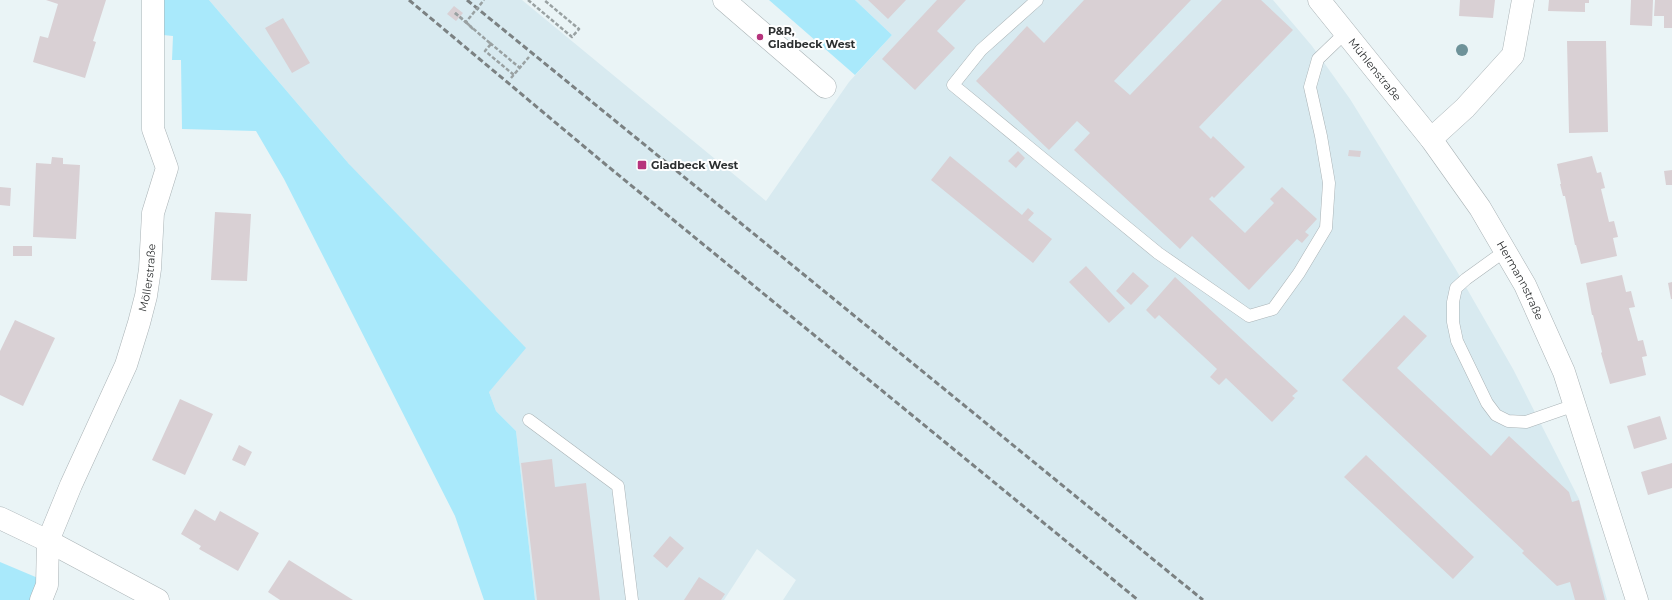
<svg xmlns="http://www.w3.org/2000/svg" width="1672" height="600" viewBox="0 0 1672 600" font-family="Montserrat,sans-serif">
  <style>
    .built { fill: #d8eaf0 }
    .green { fill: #a9e9fb }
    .building { fill: #d9d0d4 }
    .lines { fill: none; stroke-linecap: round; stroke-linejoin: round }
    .lane-casing { stroke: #aab3b6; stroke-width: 13 }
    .street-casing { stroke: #aab3b6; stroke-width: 23 }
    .secondary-casing { stroke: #aab3b6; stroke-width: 23 }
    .path { stroke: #99a1a2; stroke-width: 2.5; stroke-dasharray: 4 2; stroke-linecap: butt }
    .lane { stroke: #fff; stroke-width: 12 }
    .street { stroke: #fff; stroke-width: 22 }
    .secondary { stroke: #fff; stroke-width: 22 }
    .rail { stroke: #7b8182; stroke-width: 3; stroke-dasharray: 6 3; stroke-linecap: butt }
    .path-bridge { stroke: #99a1a2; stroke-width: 2.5; stroke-dasharray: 4 2; stroke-linecap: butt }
    .tree { fill: #6e9299 }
    .poi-dot { fill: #b6337c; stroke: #fff; stroke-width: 1.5 }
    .labels { text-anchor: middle; stroke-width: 4; stroke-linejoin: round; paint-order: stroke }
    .poi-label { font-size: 11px; font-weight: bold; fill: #2c2f30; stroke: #fff; text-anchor: start }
    .street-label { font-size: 11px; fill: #2c2f30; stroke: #fff }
  </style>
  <rect width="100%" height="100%" fill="#eaf4f6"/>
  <path class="built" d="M209 0H522L766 201 849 82 892 35 855 0H1273L1312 46 1350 99 1455 268 1513 369 1579 499 1607 600H783L796 580 757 549 724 600H535L516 431 496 411 489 392 349 164Z"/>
  <path class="green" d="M163 0H209L349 164 526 348 489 392 496 411 516 431 535 600H484L455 516 284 179 256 131 182 129 181 60H172L173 36 163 35Z
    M769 0H855L892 35 855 75Z
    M0 562 38 578 32 600H0Z"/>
  <path class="building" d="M46 0H106L93 41 96 42 85 78 33 62 40 36 48 38 58 4Z
    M868 0H906L888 19Z
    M937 0H966L937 31 955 48 915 90 882 59Z
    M1084 0H1191L1114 81 1130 95 1222 0H1261L1293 30 1199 127 1211 139 1213 136 1245 167 1214 198 1212 196 1209 199 1245 233 1274 203 1270 199 1282 187 1317 219 1305 232 1309 235 1302 243 1297 239 1249 290 1192 236 1180 249 1074 150 1090 133 1077 121 1049 150 976 81 1027 26 1044 43Z
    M1460 0H1495L1493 18 1459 16Z
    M1549 0H1589V3H1585V12L1548 11Z
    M1631 0H1653L1652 26 1630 25Z
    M1655 0H1672V28H1664V16H1654Z
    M454 6 463 13 456 21 447 14Z
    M283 18 310 63 292 73 265 28Z
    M1567 41H1606L1608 132 1569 133Z
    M1349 150 1361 151 1360 157 1348 156Z
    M1018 151 1025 158 1016 168 1008 161Z
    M950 156 1022 215 1028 208 1034 213 1028 220 1052 239 1033 263 931 180Z
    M1592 156 1597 173 1601 172 1605 188 1601 189 1609 222 1614 221 1618 237 1613 238 1617 256 1581 264 1576 245H1575L1565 196H1563L1560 184H1561L1557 164Z
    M52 157 63 158V164L80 165 76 239 33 237 36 163 51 164Z
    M1672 170V185H1666L1664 171Z
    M0 187 11 188 10 206 0 205Z
    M215 212 251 214 247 281 211 280Z
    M13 246H32V256H13Z
    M1086 266 1125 308 1109 323 1069 282Z
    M1133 272 1149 286 1131 305 1116 291Z
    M1622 275 1626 292 1631 291 1635 307 1629 308 1638 341 1643 340 1647 356 1642 357 1646 375 1610 384 1601 353 1602 352 1593 315H1592L1586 283Z
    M1175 277 1298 391 1292 396 1295 398 1272 422 1226 378 1219 385 1210 377 1217 369 1159 315 1155 319 1146 310Z
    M1672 282V299H1671L1668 283Z
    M1404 315 1427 336 1397 368 1491 456 1509 436 1569 492 1572 502 1579 500 1605 600H1575L1570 582 1557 586 1522 553 1524 551 1342 380Z
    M15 320 55 338 23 406 0 395V351Z
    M180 399 213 414 185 475 152 460Z
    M1660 416 1667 439 1634 449 1627 426Z
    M239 445 252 452 245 466 232 460Z
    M1366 455 1474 557 1453 579 1344 477Z
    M552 459 555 487 586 483 600 600H537L521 463Z
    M1672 463V488L1648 495 1641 472Z
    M195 509 215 521 220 511 259 533 238 571 199 549 201 546 181 534Z
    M670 536 684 548 667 568 653 556Z
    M289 560 353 600H280L268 592Z
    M699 577 725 594 721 600H684Z"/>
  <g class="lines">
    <g class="lane-casing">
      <path id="lane" d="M1037 0 981 50 953 85 1158 253 1249 316 1273 309 1299 273 1326 228 1329 183 1321 136 1310 87 1318 59 1345 33
        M1505 251 1466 279 1456 288 1453 302V322L1457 341 1487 403 1496 415 1508 421 1526 422 1575 405
        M529 420 618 486 632 600"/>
    </g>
    <g class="street-casing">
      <g id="street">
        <path d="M724 0 825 87"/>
        <path d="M1431 139 1465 108 1513 55 1523 0"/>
        <path id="s1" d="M41 600 47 585 48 541 71 485 126 365 139 323 146 296 150 269 153 213 167 168 153 129V0"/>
      </g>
    </g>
    <g class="secondary-casing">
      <g id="secondary">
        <path id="s2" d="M1319 0 1431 139 1480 208 1525 285 1564 372 1637 600"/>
        <path d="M0 518 48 541 158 600"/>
      </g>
    </g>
    <path class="path" d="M528 0 572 37 579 29 544 0
      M455 13 491 44 485 51 514 75
      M490 43 520 68
      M511 78 529 57"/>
    <use href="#lane" class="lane"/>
    <use href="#street" class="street"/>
    <use href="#secondary" class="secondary"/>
    <path class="rail" d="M409 0 605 164 1138 600
      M467 0 1203 600"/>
    <path class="path-bridge" d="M455 13 466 22 484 0
      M466 22 474 30"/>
  </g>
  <circle class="tree" cx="1462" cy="50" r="6"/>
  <g class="poi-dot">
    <circle cx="760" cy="37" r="4"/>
    <rect x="637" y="160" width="10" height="10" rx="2"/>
  </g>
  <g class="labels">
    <g class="poi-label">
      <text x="768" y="35">P&amp;R,<tspan x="768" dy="13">Gladbeck West</tspan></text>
      <text x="651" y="169">Gladbeck West</text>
    </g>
    <g class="street-label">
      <text dy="4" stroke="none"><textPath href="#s2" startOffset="89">Mühlenstraße</textPath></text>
      <text dy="4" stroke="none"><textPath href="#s1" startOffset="343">Möllerstraße</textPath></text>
      <text dy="4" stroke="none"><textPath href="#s2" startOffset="346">Hermannstraße</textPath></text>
    </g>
  </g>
</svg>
